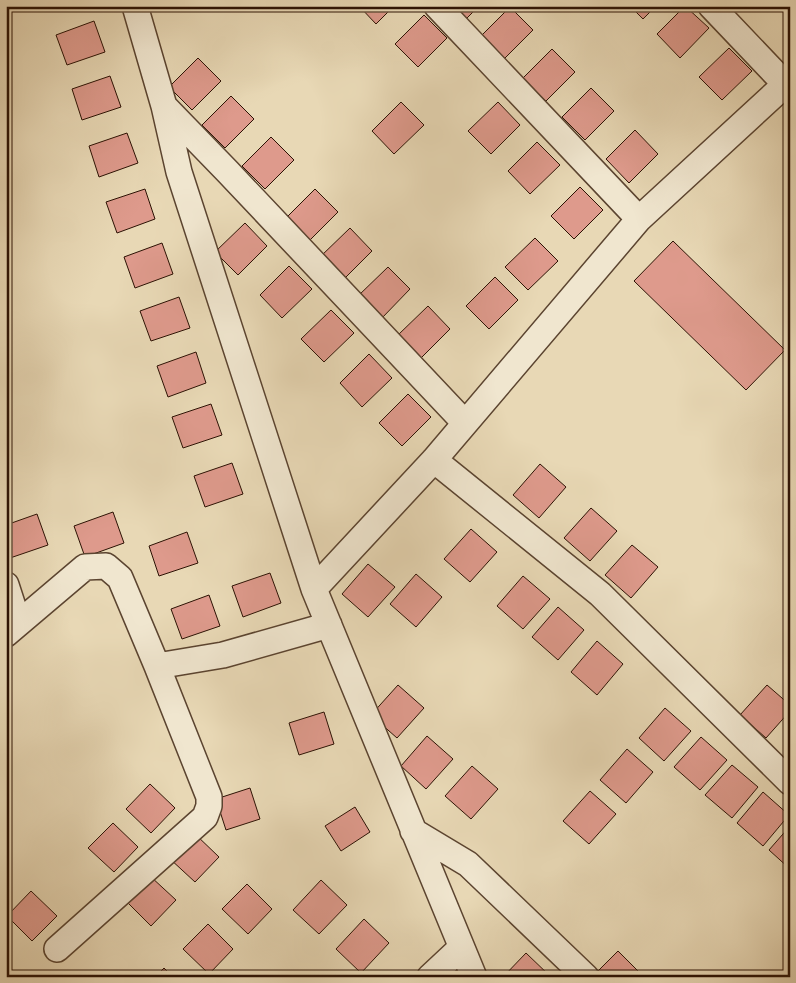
<svg xmlns="http://www.w3.org/2000/svg" width="796" height="983" viewBox="0 0 796 983" font-family="Alegreya,serif">
  <style>
    .building { fill: #de9a8c; stroke: #2c1204 }
    .lines { fill: none; stroke-linecap: round; stroke-linejoin: round }
    .minor-casing { stroke: #5b4430; stroke-width: 28 }
    .minor { stroke: #f0e6cf; stroke-width: 25 }
  </style>
  <rect width="100%" height="100%" fill="#e8d8b5"/>
  <filter id="stains"><feTurbulence type="fractalNoise" baseFrequency=".004" numOctaves="4"/><feColorMatrix values="0 0 0 0 .2 0 0 0 0 .09 0 0 0 0 .02 0 0 0 .5 -.17"/></filter>
  <radialGradient id="worn" r=".72"><stop offset=".6" stop-color="#630" stop-opacity="0"/><stop offset="1" stop-color="#630" stop-opacity=".3"/></radialGradient>
  <path class="building" d="M359 6H394L376 24Z
    M450 6H479L464 21Z
    M630 6H656L643 19Z
    M685 6 709 28 680 58 657 34Z
    M510 7 533 30 504 59 481 36Z
    M424 15 447 38 418 67 395 44Z
    M94 21 105 52 67 65 56 35Z
    M729 48 752 71 722 100 699 77Z
    M552 49 575 72 546 101 523 78Z
    M198 58 221 81 192 110 169 87Z
    M110 76 121 107 82 120 72 89Z
    M591 88 614 111 585 140 562 117Z
    M231 96 254 119 225 148 202 125Z
    M401 102 424 125 394 154 372 131Z
    M498 102 520 125 491 154 468 131Z
    M635 130 658 154 629 183 606 159Z
    M127 133 138 163 99 177 89 146Z
    M271 137 294 160 265 189 242 166Z
    M537 142 560 165 530 194 508 171Z
    M580 187 603 210 574 239 551 216Z
    M145 189 155 219 117 233 106 202Z
    M315 189 338 212 309 241 286 218Z
    M245 223 267 246 238 275 215 252Z
    M350 228 372 251 343 280 320 257Z
    M535 238 558 261 528 290 505 267Z
    M673 241 785 350 746 390 634 281Z
    M162 243 173 274 135 288 124 257Z
    M289 266 312 289 282 318 260 295Z
    M388 267 410 289 381 319 358 296Z
    M495 277 518 300 489 329 466 306Z
    M179 297 190 328 151 341 140 311Z
    M428 306 450 329 421 358 398 335Z
    M331 310 354 333 324 362 301 339Z
    M196 352 206 383 168 397 157 366Z
    M369 354 392 378 362 407 340 383Z
    M408 394 431 417 402 446 379 423Z
    M211 404 222 435 183 448 172 417Z
    M232 463 243 494 205 507 194 476Z
    M540 464 566 487 539 518 513 495Z
    M591 508 617 531 590 561 564 538Z
    M113 512 124 543 85 557 74 526Z
    M37 514 48 545 10 558 6 549V525Z
    M471 529 497 552 470 582 444 559Z
    M187 532 198 563 159 576 149 546Z
    M632 545 658 567 631 598 605 575Z
    M368 564 395 587 368 617 342 594Z
    M270 573 281 603 243 617 232 586Z
    M416 574 442 597 416 627 390 604Z
    M523 576 550 599 523 629 497 606Z
    M209 595 220 626 182 639 171 609Z
    M558 607 584 630 558 660 532 637Z
    M597 641 623 664 597 695 571 672Z
    M398 685 424 708 397 738 371 715Z
    M767 685 790 705V711L766 738 740 715Z
    M665 708 691 731 664 761 639 738Z
    M324 712 334 744 299 755 289 723Z
    M427 736 453 759 426 789 401 766Z
    M701 737 727 760 700 790 674 767Z
    M627 749 653 772 626 803 600 780Z
    M732 765 758 787 732 818 705 795Z
    M472 766 498 789 471 819 445 796Z
    M150 784 175 808 151 833 126 809Z
    M250 788 260 819 226 830 216 799Z
    M590 791 616 814 589 844 563 821Z
    M763 792 789 815 763 846 737 823Z
    M355 807 370 832 341 851 325 826Z
    M113 823 138 847 114 872 88 848Z
    M790 826V869L769 850Z
    M194 833 219 857 195 882 169 858Z
    M150 876 176 900 151 926 126 901Z
    M321 880 347 905 319 934 293 910Z
    M247 884 272 909 248 934 222 909Z
    M31 891 57 916 32 941 7 916Z
    M364 919 389 943 361 973 336 949Z
    M208 924 233 949 209 974 183 949Z
    M618 951 643 976 642 977 593 976Z
    M526 953 551 977H503Z
    M164 968 173 977H155Z"/>
  <g class="lines">
    <g class="minor-casing">
      <path id="minor" d="M135 6 164 106 179 172 314 589 474 977
        M437 6 639 219
        M711 6 790 89
        M164 106 228 172 465 423
        M434 460 600 594 790 782
        M6 585 18 622
        M314 589 434 460 639 219 790 80
        M6 634 85 567 106 566 120 578 157 666 209 797V806L205 817 57 949
        M157 666 223 655 329 625
        M413 831 468 864 586 977
        M430 977 461 948"/>
    </g>
    <use href="#minor" class="minor"/>
  </g>
  <rect width="796" height="983" fill="none" stroke="#e8d8b5" stroke-width="25"/>
  <rect x="8" y="8" width="781" height="968" fill="none" stroke="#2c1204" stroke-width="2.5"/>
  <rect x="12" y="12" width="771" height="958" fill="none" stroke="#2c1204"/>
  <rect width="100%" height="100%" filter="url(#stains)"/>
  <rect width="100%" height="100%" fill="url(#worn)"/>
</svg>
